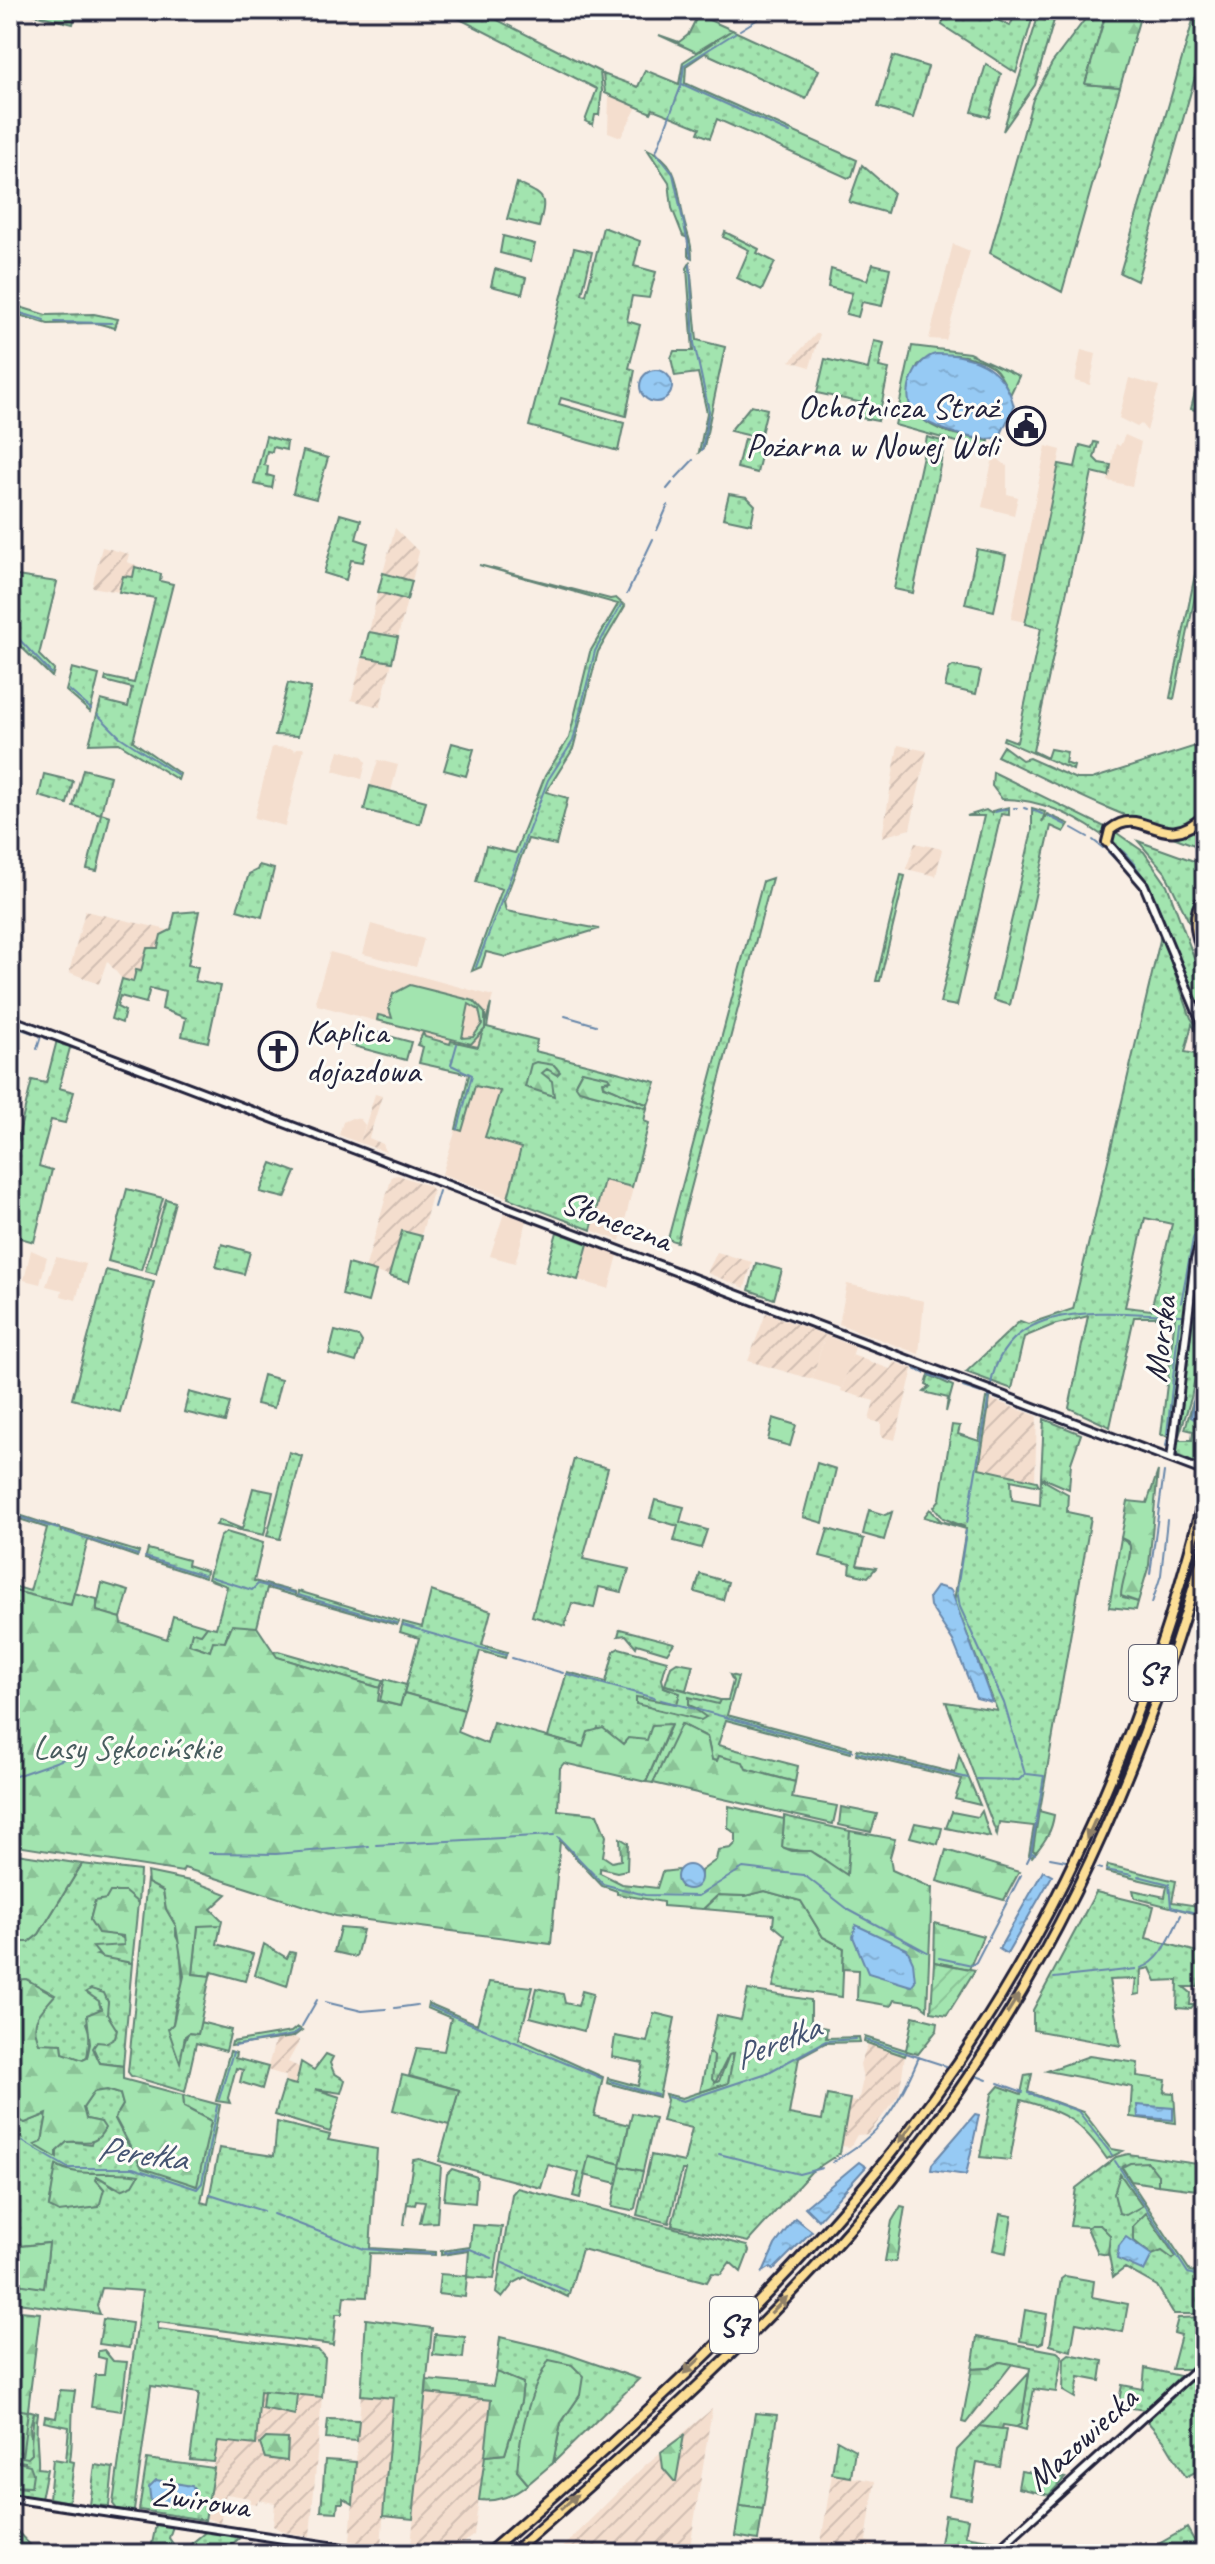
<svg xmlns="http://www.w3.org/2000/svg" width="1215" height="2564" viewBox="0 0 1215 2564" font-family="Caveat,sans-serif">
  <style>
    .built { fill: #f4dece }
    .industrial { fill: url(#industrial-furrows) }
    .grass { fill: url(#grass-dots); stroke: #628375; stroke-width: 2; fill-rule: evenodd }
    .forest { fill: url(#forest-firs); stroke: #628375; stroke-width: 2 }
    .park { fill: #a2e4af; stroke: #628375; stroke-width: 2; fill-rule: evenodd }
    .garden { fill: url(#garden-furrows); stroke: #628375; stroke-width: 2 }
    .water { fill: url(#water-ripples); stroke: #6887aa; stroke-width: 2 }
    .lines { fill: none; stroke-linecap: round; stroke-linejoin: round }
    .stream { stroke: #6887aa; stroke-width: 2 }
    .tertiary-casing { stroke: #22223b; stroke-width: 12 }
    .secondary-casing { stroke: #22223b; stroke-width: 12 }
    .motorway-casing { stroke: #22223b; stroke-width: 14 }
    .tertiary { stroke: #fdfcf7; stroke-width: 6 }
    .secondary { stroke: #fdfcf7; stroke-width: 6 }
    .motorway { stroke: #fcde96; stroke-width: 8 }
    .oneway { fill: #8f8068 }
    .labels { text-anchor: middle; stroke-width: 6; stroke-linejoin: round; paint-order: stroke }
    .shield { fill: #fdfcf7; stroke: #646373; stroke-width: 2 }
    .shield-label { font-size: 32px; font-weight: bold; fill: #22223b }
    .poi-label { font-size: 34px; fill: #22223b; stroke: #fdfcf7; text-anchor: end }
    .street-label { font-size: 34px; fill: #22223b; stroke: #fdfcf7 }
    .park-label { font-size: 34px; fill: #485c5e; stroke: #fdfcf7 }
    .water-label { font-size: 36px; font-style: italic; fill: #455472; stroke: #fdfcf7 }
  </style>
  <defs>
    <pattern id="industrial-furrows" width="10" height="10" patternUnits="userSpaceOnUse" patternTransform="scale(2)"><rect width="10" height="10" fill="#f4dece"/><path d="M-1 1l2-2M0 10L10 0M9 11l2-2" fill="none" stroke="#d1beb2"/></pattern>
    <pattern id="grass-dots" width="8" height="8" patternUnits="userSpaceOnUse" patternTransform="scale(2)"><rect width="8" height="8" fill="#a2e4af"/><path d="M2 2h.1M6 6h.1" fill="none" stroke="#8bc397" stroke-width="1.8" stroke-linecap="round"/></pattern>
    <pattern id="forest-firs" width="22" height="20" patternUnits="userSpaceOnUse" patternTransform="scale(2)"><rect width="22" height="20" fill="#a2e4af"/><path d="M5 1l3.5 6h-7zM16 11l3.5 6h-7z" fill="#8bc397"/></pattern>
    <pattern id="garden-furrows" width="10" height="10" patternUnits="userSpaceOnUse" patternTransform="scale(2)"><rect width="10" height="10" fill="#a2e4af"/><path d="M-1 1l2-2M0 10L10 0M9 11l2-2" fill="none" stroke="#8bc397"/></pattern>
    <pattern id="water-ripples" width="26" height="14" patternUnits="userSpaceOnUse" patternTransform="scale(2)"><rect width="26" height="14" fill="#96caf4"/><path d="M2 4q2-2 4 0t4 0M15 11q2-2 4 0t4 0" fill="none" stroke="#81add2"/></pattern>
  </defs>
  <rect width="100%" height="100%" fill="#f9eee4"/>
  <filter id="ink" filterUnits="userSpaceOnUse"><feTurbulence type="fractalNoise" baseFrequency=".0125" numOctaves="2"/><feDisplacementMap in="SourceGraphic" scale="16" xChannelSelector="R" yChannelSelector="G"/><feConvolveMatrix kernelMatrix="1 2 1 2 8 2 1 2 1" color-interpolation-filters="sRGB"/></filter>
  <g filter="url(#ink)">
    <path class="built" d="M609 95 637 107 621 137 608 132Z
      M953 244 970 251 946 340 929 339Z
      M1081 350 1096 354 1090 385 1075 381Z
      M1129 378 1159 386 1147 431 1141 424 1137 427 1119 418Z
      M1125 435 1141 442 1132 486 1108 481 1116 444 1120 446Z
      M1046 446 1061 450 1025 622 1011 619Z
      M998 459 1007 466V494L1018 497 1014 515 982 507 992 462Z
      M272 747 292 748 295 751 297 748H304L285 826 254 818Z
      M339 750 362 756 366 762 362 779 333 771Z
      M378 760 398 765 391 791 370 786Z
      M371 924 424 939 416 967 363 954Z
      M330 952 493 996 478 1048 452 1053 418 1043 420 1033 317 1005 316 998Z
      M475 1086 500 1091 485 1136 522 1148 508 1198 442 1174 456 1129 462 1130Z
      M352 1118 360 1119 365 1125 360 1143 339 1135 343 1122Z
      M618 1122 647 1130 620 1241 591 1230Z
      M504 1213 527 1221 515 1263 490 1256Z
      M588 1244 618 1255 609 1289 578 1280Z
      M31 1250 47 1257 40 1284 24 1280Z
      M56 1257 86 1264 76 1300 61 1296 62 1290 46 1286Z
      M847 1284 924 1301 919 1354 839 1324Z
      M825 1335 855 1347 842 1388 812 1379Z"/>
    <path class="industrial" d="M816 334H820L810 367 790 361Z
      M395 528 419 552 412 581 383 573Z
      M102 547 129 554 127 562 136 565 133 577 123 576 119 592 92 587Z
      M378 592 407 600 398 637 369 632Z
      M363 657 392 662 380 707 351 700Z
      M898 745 927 751 910 829 882 837Z
      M915 843 942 849 936 876 906 869Z
      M85 911 168 930 161 935 158 948 150 947 141 972 133 983 122 979 107 961 99 984 69 972Z
      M375 1094 382 1096 369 1138 383 1144 386 1152 360 1143Z
      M398 1175 429 1186 433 1191 409 1282 365 1269 392 1176Z
      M717 1252 752 1262 745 1288 707 1273Z
      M766 1313 825 1335 812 1379 748 1361Z
      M852 1355 890 1369 894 1362 913 1369 895 1440 881 1437V1423L869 1420 874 1401 841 1391Z
      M990 1399 1037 1416 1035 1480 979 1468Z
      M293 2037 300 2040 288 2062 301 2068 296 2085 285 2082 286 2076 267 2070 275 2041Z
      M868 2044 905 2056 899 2095 868 2134 857 2135 850 2147 841 2146 849 2101 858 2102 863 2079 860 2064Z
      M260 2391 322 2397 310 2536 284 2532 273 2526 275 2503 258 2500 257 2504 250 2503V2498L226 2494 220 2523 206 2518 220 2425Z
      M426 2393 492 2400 474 2535 451 2552 411 2546Z
      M361 2395 393 2397 381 2545 350 2541Z
      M712 2409 689 2554H556L643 2467Z
      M832 2474 875 2481 866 2541 873 2543V2554H819Z"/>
    <path class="grass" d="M17 10H77L73 24Z
      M442 10H478L600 72 602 91 599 115H595L593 125 585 121 597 89Z
      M946 10H976L1010 26 1017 10H1035L1016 73 942 25Z
      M1040 10H1057L1035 85 1003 131Z
      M1092 10H1107L1085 84 1120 87 1062 292 990 253 1033 99 1052 63Z
      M1196 10H1205V42L1137 281 1120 273Z
      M732 30 819 70 806 99 705 53 686 66 685 83 857 160 852 176 848 178 717 119 710 138 698 133 700 128 653 109 651 113 605 93 603 74 638 87 645 70 679 84 683 62Z
      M893 56 928 67 913 118 878 107Z
      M986 64 1001 74 989 117 972 112Z
      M647 149C679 162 677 186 683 216 686 233 692 239 692 258L688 256V238L683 236 672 208 669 182Z
      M862 165 893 192 887 213 849 202Z
      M517 183C546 197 547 195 539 227L507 219Z
      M603 227 640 241 634 266 656 272 649 298 632 296 627 321 640 325 629 368 635 370 626 416 561 398 559 404 624 423 618 451 529 426 574 248 592 252 582 294 586 295Z
      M725 232 759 249 757 253 775 262 762 290 737 278 749 250 723 237Z
      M503 236 535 244 531 261 500 253Z
      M690 263 697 340 725 347 704 447 699 452 707 413 698 373 675 376 671 358 674 351H693L687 268Z
      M873 264 890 268 882 306 862 302 858 317 846 314 852 293 828 287 831 269 867 280Z
      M495 269 526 278 522 294 491 286Z
      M10 304 46 315 94 314 118 319 115 328 96 323 48 324 19 315 10 354Z
      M874 341 884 343 879 367 889 369 878 421 861 418 863 403 817 393 825 359 868 369Z
      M1201 367 1205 369V412L1191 409Z
      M751 405 767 409 760 438 730 431Z
      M266 436 287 442 286 450 273 447 272 452 267 451 264 465 268 466 267 475 274 477 272 488 254 484Z
      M927 437 945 442 913 593 894 589Z
      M744 439 764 443 757 473 737 468Z
      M1094 442 1098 443 1094 458 1099 463 1111 465 1109 476 1092 472 1033 751 1047 758 1050 749 1067 752 1065 763 1074 766 1073 770 1003 740 1004 737 1017 742 1041 628 1025 624 1059 464 1075 467 1080 445 1092 448Z
      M303 451 328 458 316 499 293 493Z
      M729 494 747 497 755 505 751 524 723 518Z
      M340 514 361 520 356 539 368 543 363 562 351 560 346 580 324 573Z
      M1205 525V548L1174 699 1170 698Z
      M977 549 1006 555 994 611 965 604Z
      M479 565 610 599 616 598 625 606 598 652 573 749 546 792 568 798 556 845 528 839 504 902 506 911 599 929 506 957 486 952 481 967 472 971 502 889 476 882 486 846 515 853 545 776 569 738 590 652 618 604Z
      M135 567 161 574 160 581 173 584 133 741 180 774 178 780 119 743 89 744 101 700 128 707 132 688 105 681 106 677 134 683 155 598 119 592 123 576 133 577Z
      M383 573 412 581 407 600 378 592Z
      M10 575 57 582 39 655 54 670 52 677 10 636Z
      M369 632 398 637 392 662 363 657Z
      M953 666 981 671 976 694 945 687 949 669Z
      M72 668 99 675 90 712 66 691Z
      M288 683 311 688 298 736 275 735Z
      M452 743 474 749 466 776 444 770Z
      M1205 743V810C1196 819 1187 827 1174 829 1148 832 1027 770 997 756L1003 746 1022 760 1029 758 1076 779H1092Z
      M83 769 110 776 101 813 110 816 97 871 87 869 101 814 73 806Z
      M993 772 1107 828 1106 832 1100 834C1070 813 1038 799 1002 799L992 786Z
      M44 774 73 781 67 804 39 796Z
      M370 786 426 801 420 824 364 810Z
      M1009 807V815L1001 814 957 1006 940 1003 984 816H967L986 810 992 814V811Z
      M1032 808 1045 812 1042 822 1047 814 1069 824 1064 832 1051 826 1010 1005 993 1000 1032 831Z
      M1205 819V849L1170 836 1191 831Z
      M1114 831 1144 852 1167 885 1205 987V1027L1145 882 1111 843Z
      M1138 841 1205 865C1205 894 1193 899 1191 926L1165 872Z
      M259 865 274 869 262 917 237 910 249 874 257 870Z
      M901 875 905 876 880 981H876Z
      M772 878 677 1242 668 1239 763 881Z
      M199 911 188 965 198 967 195 981 220 986 208 1042 182 1036 186 1018 162 1009 165 992 150 988 146 1003 120 996 117 1007 125 1011 122 1023 111 1019 122 979 133 982 136 970 141 971 147 948H158L161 935 171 930 175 913Z
      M1159 929 1191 1018 1204 1037 1201 1039 1192 1024 1185 1052 1205 1056V1216L1192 1254 1169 1436 1161 1435 1175 1317H1134L1110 1427 1069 1408 1088 1316 1053 1325 1024 1337 1012 1389 966 1372 1020 1321 1028 1324 1073 1309 1160 940ZM1145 1218 1172 1224 1151 1310 1125 1307Z
      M491 1004 487 1027 537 1040 535 1051 656 1082 648 1105 603 1085 604 1080 609 1082 582 1071 576 1082 582 1091 647 1108 644 1121 649 1123 632 1187 604 1180 591 1230 508 1198 521 1148 485 1137 500 1091 475 1086 462 1131 456 1129 469 1074 419 1063 423 1047 417 1045 423 1033 425 1037 450 1044 451 1041 478 1047Z
      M57 1040 63 1045 80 1049 70 1048 59 1088 74 1092 65 1123 51 1120 39 1166 52 1170 34 1242 10 1235V1170L32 1080 46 1083Z
      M272 1163 296 1172 285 1198 260 1192Z
      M127 1189 163 1198 141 1270 108 1261Z
      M166 1199 175 1202 156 1274 145 1271Z
      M402 1231 422 1236 409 1282 389 1276Z
      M1205 1231V1327L1191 1398 1179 1436 1197 1258Z
      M557 1232 588 1244 578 1280 546 1271Z
      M222 1244 250 1252 244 1274 216 1267Z
      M756 1263 782 1270 774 1299 749 1290Z
      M348 1264 376 1272 368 1302 342 1295Z
      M106 1270 154 1282 120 1412 72 1399Z
      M335 1331 359 1337 362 1342 356 1362 329 1354Z
      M263 1375 281 1380 274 1408 256 1404Z
      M929 1375 953 1386 946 1412 948 1398 924 1392 930 1387 926 1385Z
      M1205 1382V1460L1203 1467 1175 1454V1440H1192L1193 1431 1185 1429 1193 1401 1191 1417H1197Z
      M189 1392 230 1403 225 1422 184 1412Z
      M986 1398 990 1399 979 1468 1037 1481 1039 1486 1011 1480 1012 1500 1040 1505 1041 1479 1068 1494 1067 1512 1091 1517 1033 1850 1036 1852 1032 1857 1029 1855 1034 1826 999 1822 997 1835 946 1702 997 1710 954 1601 966 1529 924 1517 930 1509 941 1521 965 1527 943 1518 934 1507 940 1499 952 1425 960 1426 958 1434 979 1441Z
      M1044 1419 1081 1434 1071 1463 1069 1489 1041 1477Z
      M289 1452 302 1456 280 1539 267 1536Z
      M574 1459 608 1468 583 1559 629 1569 622 1592 599 1587 594 1608 572 1603 565 1626 532 1616Z
      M817 1463 836 1469 823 1523 803 1517Z
      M253 1488 273 1492 264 1535 216 1525 220 1520 242 1529Z
      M655 1500 684 1507 680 1522 707 1530 701 1548 674 1541 678 1526 650 1518Z
      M869 1510 885 1515 892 1512 884 1540 863 1534Z
      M10 1512 59 1528 62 1532 63 1529 139 1552 137 1557 88 1540 71 1605 10 1590V1585L30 1591 47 1528 10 1516Z
      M828 1529 864 1539 857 1565 876 1568 868 1577 850 1573 851 1564 820 1556Z
      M226 1532 263 1543 254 1581 295 1592V1596L267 1588 257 1627 229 1628 225 1642 210 1651 189 1644 192 1631 201 1634 207 1626 216 1628 227 1586 208 1579 220 1537Z
      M1121 1538 1131 1546 1123 1598 1138 1602 1136 1610 1109 1607Z
      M148 1549 188 1560 187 1565 206 1571 205 1578 145 1559Z
      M700 1574 728 1582 723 1600 695 1592Z
      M102 1583 129 1591 121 1618 96 1611Z
      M298 1591 399 1621 397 1625 297 1597Z
      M431 1591 491 1611 482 1645 507 1652 505 1658 480 1651 464 1710 404 1693 419 1638 400 1632 403 1622 422 1627Z
      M620 1629 674 1643 667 1653 637 1644 636 1647 626 1635 618 1636Z
      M619 1648 667 1661 662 1679 664 1687 680 1693 678 1704 636 1698 698 1709 689 1705V1697L718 1703 720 1700H728L733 1681 730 1675 738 1677 727 1715 852 1748 851 1753 726 1720 718 1745 798 1766 795 1782 746 1769 719 1756 718 1762 712 1760 707 1737 682 1724 653 1783 646 1782 671 1725 647 1740 623 1744 598 1728 584 1747 548 1737 567 1672 606 1682 614 1651Z
      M278 1651 383 1681 380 1688 277 1657 271 1652Z
      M677 1662 693 1665 686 1690 665 1685 671 1666Z
      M857 1749 955 1773 959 1755 980 1805 955 1799 962 1779 856 1754Z
      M982 1811 990 1837 946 1828 952 1812 978 1817Z
      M784 1816 850 1831 848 1875C834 1871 827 1859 814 1853 804 1849 792 1852 782 1847Z
      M915 1823 942 1828 938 1844 910 1837Z
      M82 1864 140 1871 138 1903 95 1901 90 1920 126 1940 124 1946 97 1955 132 1963 123 2066 100 2063 93 2048 108 2002 87 1992 99 2001 101 2009 86 2023 90 2034 87 2058 83 2060 63 2054 62 2044H39L33 2029 38 2011 47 2005C26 1988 1 1972 15 1942H29L39 1934Z
      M1108 1865 1176 1881 1172 1902 1205 1907V1916L1135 1898 1133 1890 1165 1897 1167 1886 1106 1872Z
      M147 1880 163 1891 166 1909 176 1926V1936L180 1944 183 1986 176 2003 173 2024 182 2049 188 2033 198 2034 200 2022 231 2030 226 2051 196 2043 185 2092 131 2076 128 2072Z
      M765 1891 801 1901 823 1937 844 1948 842 1997 773 1987 785 1935 773 1925 774 1915 703 1909 718 1895 745 1896Z
      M1096 1892 1154 1906 1146 1938 1205 1954V1983L1199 1982 1198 1987H1184L1191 1993 1190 2005H1195L1191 2009 1177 2008 1178 1980 1156 1981 1150 1968 1141 1970 1140 1994 1134 1995 1136 1979 1109 1980 1121 2046 1033 2030V2010Z
      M204 1924 221 1925 217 1944 253 1954 245 1981 212 1972 210 1976 193 1974 198 1926Z
      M264 1944 287 1958 290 1952 295 1953 287 1986 255 1975Z
      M489 1982 533 1987 519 2039 603 2077 594 2116 629 2125 621 2164 589 2156 580 2198 573 2196 579 2173 548 2165 541 2188 439 2161 459 2090 409 2076 417 2048 444 2051 451 2018 427 2008 428 2003 477 2024Z
      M537 1988 563 1994 565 2003 578 2006 582 1991 593 1994 584 2031 530 2017Z
      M748 1990 811 2000V2025L827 2028 826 2038 859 2037 860 2042 825 2043 799 2057 789 2114 822 2120 827 2095 850 2099 840 2153 811 2172 748 2242 672 2225 686 2170H682L669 2223 637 2215 651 2155 684 2162 692 2128 662 2121 667 2100 665 2094 682 2098 728 2083 729 2055 715 2083 712 2079 714 2056 709 2051 717 2015 741 2020Z
      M654 2013 675 2018 659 2097 607 2083 608 2078 638 2086 643 2063 612 2057 615 2036 647 2042Z
      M913 2016 938 2022 937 2030 918 2054 907 2051 905 2056 864 2042 865 2037 906 2050Z
      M297 2027 302 2030 293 2037 231 2046 232 2042 291 2032Z
      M230 2051 236 2053 235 2058 268 2067 262 2089 240 2082 243 2070 236 2068 228 2098 230 2103 216 2101Z
      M326 2054 333 2057 330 2063 334 2073 345 2080 341 2093 315 2089 340 2097 330 2132 275 2115 285 2082 296 2085 301 2062 314 2070Z
      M1089 2056 1138 2063 1137 2076 1166 2080 1164 2092 1174 2093 1176 2123 1130 2117 1132 2087 1047 2071Z
      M1032 2074 1028 2092 1083 2112 1112 2149 1123 2151 1107 2159C1081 2121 1065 2112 1021 2100L1010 2160 980 2157 992 2094 999 2086 1021 2094 1025 2075Z
      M107 2090 120 2094 123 2105 115 2119 133 2154 196 2186 211 2121 184 2107 183 2095 220 2105 201 2202 208 2204 219 2148 274 2156 277 2122 330 2135 328 2140 377 2149 370 2248 435 2252V2255L370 2253 367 2297 344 2296 342 2314H336L333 2345 158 2322V2329L318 2350 325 2358 322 2397 260 2391 256 2445 218 2441 214 2462 190 2460 199 2393 151 2386 134 2511 117 2509 113 2504 142 2291 102 2288 97 2306 100 2314 10 2302V2283L44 2287 49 2243 12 2247 10 2258V2130L22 2137 10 2114 25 2123 47 2114 42 2142 37 2145 57 2157V2151L67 2141 91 2144 101 2122 86 2119 83 2108 94 2091ZM57 2165C68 2173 116 2181 133 2185L114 2187 97 2176 96 2180 104 2189 49 2206Z
      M1128 2154 1205 2165V2191L1158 2185V2175L1122 2168 1190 2271 1205 2275V2314H1174L1157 2286 1125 2268 1113 2277 1104 2228 1070 2226 1076 2188 1116 2157Z
      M419 2159 441 2166 437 2222 420 2223 425 2201 416 2200 415 2205 407 2204 404 2225 413 2160Z
      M620 2166 643 2171 635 2208 631 2211 612 2207Z
      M452 2169 477 2177 475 2203 444 2200 447 2174Z
      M517 2188 747 2246 749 2251 741 2272 730 2262 721 2274 712 2273 707 2282 582 2249 568 2297 525 2277 514 2283 502 2298 496 2293 512 2194Z
      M1000 2214 1012 2216 1006 2253 993 2250Z
      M472 2225 502 2227 494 2279 467 2277 465 2297 438 2294 440 2274 467 2276 469 2251 441 2255V2251L470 2247Z
      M1065 2276 1094 2281 1092 2297 1128 2304 1123 2332 1076 2323 1071 2351 1050 2345 1061 2279Z
      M1025 2310 1047 2314 1043 2342 1039 2344 1020 2341Z
      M1205 2317V2353L1189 2369H1172L1181 2335 1174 2333 1178 2318Z
      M366 2319 432 2328 413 2519 383 2516 393 2398 361 2395Z
      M435 2334 465 2337 463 2358 433 2355Z
      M500 2337 555 2350 639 2379 553 2463 561 2423 580 2395 517 2471 528 2484C515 2496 496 2502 479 2500L485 2456 505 2454 521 2401 523 2383 496 2372Z
      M977 2337 1057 2352 1062 2356 1056 2392 1034 2389 1026 2430 1016 2427 1021 2424 1030 2368 1000 2362 989 2368 972 2369Z
      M1069 2354 1103 2361 1100 2381 1079 2377 1075 2398 1063 2391 1064 2358Z
      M1145 2368 1180 2376 1145 2410 1118 2406 1122 2385 1143 2389Z
      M1205 2368V2467L1186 2477 1165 2442 1147 2421Z
      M60 2390 75 2391C70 2419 74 2434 70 2461L74 2462 69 2502 49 2498 53 2459 66 2461 69 2427 44 2422 45 2416 56 2418Z
      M10 2408 28 2411 23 2457 31 2443 34 2412 38 2413C34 2434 39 2450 38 2468L47 2469 41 2499 10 2494V2486L26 2488 25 2462 10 2460Z
      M755 2413 777 2415 763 2509 740 2506Z
      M328 2419 359 2420 357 2441 326 2439Z
      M980 2426 1006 2429 1000 2467 977 2463 971 2499 949 2495 957 2450Z
      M837 2440 855 2450 851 2477 832 2474Z
      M147 2459 214 2468 205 2520 139 2510Z
      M325 2460 356 2462 353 2504 343 2498V2503H338L337 2512 321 2511Z
      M95 2465 113 2468 109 2506 90 2505Z
      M945 2515 968 2519 965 2536 995 2541 982 2554H938Z
      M156 2524 173 2526 169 2538 180 2554H150Z
      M10 2525V2524L37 2552 10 2554Z
      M1187 2528 1202 2554H1141Z
      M208 2530 242 2536 220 2554H199L191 2544Z
      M281 2543 319 2547 311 2554H267Z"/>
    <path class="forest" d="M1107 10H1142L1120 87 1085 84Z
      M698 15 732 30 696 52 659 35 679 42 688 35Z
      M536 1062 554 1065 560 1072 557 1075 547 1069 542 1073 552 1081 554 1096 525 1087 531 1064Z
      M582 1071 608 1077 610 1080 603 1081 604 1086C622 1091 630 1100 647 1104V1108L579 1090 575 1084Z
      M1158 1471 1149 1565 1138 1602 1121 1596C1121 1578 1134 1558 1129 1542L1121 1538 1128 1501 1147 1503Z
      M10 1590 71 1605 74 1593 97 1599V1611L121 1618 122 1624 167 1639 173 1616 207 1626 201 1634 192 1632 189 1644 210 1651 213 1641 225 1642 232 1625 257 1627 277 1657 380 1688 378 1701 400 1706 404 1693 464 1710 458 1732 487 1744 493 1722 583 1747 588 1732 603 1728 623 1744 628 1738 647 1740 652 1725 671 1724 646 1782 564 1763 560 1768 558 1810 597 1814 606 1836 603 1856 612 1862 621 1860 620 1838 628 1843 627 1870 617 1872 600 1868V1873L622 1884 657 1888 662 1872 678 1870 681 1887 693 1888 701 1878V1871L716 1860 718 1850 731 1848 736 1843V1834L728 1828 729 1806 784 1819 782 1847 792 1851H811L847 1875 850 1831 895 1839 890 1857 892 1870 932 1888 927 2009 920 2004 894 2000 891 2006 857 2000 858 1970 843 1969 844 1948 823 1937 801 1901 765 1891 745 1896 718 1895 703 1909 663 1906V1902L617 1894V1891L602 1886 560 1841 551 1944 336 1916 184 1868 182 1872 10 1845Z
      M665 1685 720 1700 718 1704 689 1697V1705L706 1717 701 1720 636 1704V1697L677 1704 680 1693 664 1687Z
      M681 1724 707 1737 712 1760 717 1761 719 1756 743 1762 746 1769 795 1782 792 1798 837 1806 833 1824 653 1783Z
      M841 1807 877 1814 871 1832 839 1825Z
      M1039 1811 1054 1815C1052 1830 1046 1840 1036 1852L1033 1850Z
      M946 1850 1019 1872 1004 1900 937 1881Z
      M10 1853 82 1864 39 1934 29 1942H16L11 1960 16 1980 26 1979 55 1995C41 2012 29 2019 39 2043L62 2044 63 2053 83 2060 87 2058 90 2044 87 2015 101 2009 99 2001 86 1992 91 1989 104 1993 108 2002 107 2014 117 2030 115 2038 107 2043 97 2042 93 2048 100 2063 123 2066V2079L183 2095 184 2107 211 2121 197 2186 142 2168 115 2118 123 2105 120 2094 107 2090 94 2092 83 2108 86 2119 101 2122 105 2128C94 2149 86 2139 67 2142L57 2151V2158L35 2145 42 2142 47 2114 25 2123 10 2114Z
      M147 1872 195 1882 227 1894 211 1909 222 1920 221 1925 198 1926 193 1974 210 1976 198 2034 189 2033 185 2036 180 2063 168 2029 173 2024 184 1976 176 1926 166 1909 163 1891 148 1883Z
      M110 1892H125L138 1903 132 1963 101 1957 93 1947 124 1945 123 1936 98 1933 90 1920 95 1901 106 1899Z
      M935 1923 983 1936 969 1969 934 1962Z
      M340 1928 363 1930 356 1957 334 1952Z
      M709 2051 714 2056 712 2079 715 2083 719 2081 729 2055 734 2053 728 2083 700 2092Z
      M402 2075 459 2090 449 2125 393 2110Z
      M589 2156 621 2164 617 2183 584 2175Z
      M1148 2162 1158 2175V2185L1131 2181 1122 2167 1130 2163Z
      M56 2165C77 2179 114 2169 139 2175L133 2185 121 2190 97 2176 96 2180 104 2189 99 2207 59 2212 49 2207Z
      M1120 2174 1142 2206 1126 2215 1119 2213 1114 2194Z
      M901 2206 905 2207 896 2262 885 2261 892 2221Z
      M1146 2213 1176 2257 1173 2259 1162 2251 1152 2255 1133 2240V2226Z
      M1091 2225H1100L1110 2235 1108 2255 1098 2253 1087 2228Z
      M49 2243 44 2288 10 2283 12 2247Z
      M10 2310 40 2313 28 2410 34 2412 30 2426 32 2454 28 2458 22 2457 28 2411 10 2408Z
      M103 2319 132 2323 129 2348 99 2344Z
      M104 2350 113 2361 127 2362 121 2411 91 2407 95 2375H104L106 2359 98 2357V2351Z
      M549 2360 572 2365 583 2376 580 2395 561 2423 553 2463 528 2484 517 2471C520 2432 528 2394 549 2360Z
      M1000 2362 1012 2364 966 2423 962 2422 972 2369 989 2368Z
      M496 2372 523 2383 521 2401 505 2454 485 2456 491 2400 426 2393 427 2380 493 2386Z
      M1029 2373 1021 2424 1016 2427 1003 2425 1002 2429 980 2426Z
      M264 2391 297 2394 295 2415 262 2408Z
      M684 2435 676 2481H674L663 2468 661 2452Z
      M266 2438 288 2439 287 2461 265 2458 260 2444Z
      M10 2460 30 2465 33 2473 31 2487 10 2486Z
      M1021 2471 1065 2478 1049 2495 1018 2488Z
      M740 2506 763 2509 758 2540 735 2536Z"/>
    <path class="park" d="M912 346 969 353 1019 376 1010 395C1006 386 1001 373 993 367 972 353 937 349 918 365 894 424 941 433 989 441L986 450 895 425Z
      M410 985 474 1001 485 1013V1029L471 1044 377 1020 378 1015 392 1018 389 1008 393 994ZM469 1004 479 1010 482 1024 473 1037 462 1038Z
      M355 1027 411 1042 406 1060 350 1045Z
      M773 1418 796 1425 790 1446 768 1440Z
      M385 1679 406 1685 400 1706 380 1701Z
      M632 2113 655 2118 643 2171 620 2166Z"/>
    <path class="garden" d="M934 1962 975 1970 947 2015 931 2012Z"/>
    <path class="water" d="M936 354C974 354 1005 367 1014 407L1000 436C984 446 925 427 913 411 900 393 916 358 936 354Z
      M640 386a16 16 0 1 1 32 0a16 16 0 1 1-32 0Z
      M1205 1327V1382L1194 1419 1191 1417Z
      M937 1586 951 1590 992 1702 976 1698 953 1641 930 1606 929 1597Z
      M677 1877a12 12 0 1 1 24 0a12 12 0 1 1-24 0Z
      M1043 1871 1052 1876 1007 1954 999 1949Z
      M856 1925 907 1949 913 1962 915 1981 911 1986 868 1973 853 1937Z
      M1137 2105 1173 2108V2120L1138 2117Z
      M975 2114 979 2115 966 2175 931 2170 932 2164Z
      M859 2162 866 2167 818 2220 805 2207Z
      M795 2218 812 2231 773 2270 771 2267 763 2272 775 2245Z
      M1126 2237 1152 2255 1144 2271 1117 2259 1119 2246Z
      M156 2480 192 2486 196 2493 193 2507 151 2503 149 2487Z"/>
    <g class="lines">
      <path class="stream" d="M762 17 773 10
        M740 30 758 19
        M682 84 790 133
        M691 257 673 174 656 152 681 86 684 65 735 33
        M690 265 694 343 709 411 702 450
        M10 310 44 320
        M55 322 112 323
        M676 478 693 460
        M667 489 672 483
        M657 530 668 505
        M627 594 653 539
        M10 629 14 634
        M17 637 51 673
        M69 690 91 709
        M98 715 120 737 178 775
        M1014 808H1017
        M1024 808 1027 809
        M1033 810 1042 814
        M995 812 1007 809
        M1048 816 1066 825
        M1072 828 1088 837
        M1093 840 1103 848
        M1116 845C1153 876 1165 925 1182 969
        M1108 852 1124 868
        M476 967 548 780 573 741 595 651 621 605
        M565 1016 596 1025
        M10 1025 41 1036 37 1049
        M45 1038 52 1040
        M57 1042 61 1043
        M457 1044 451 1065 472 1075 458 1129
        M67 1045 78 1050
        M92 1055 111 1062
        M434 1207 439 1191
        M1181 1303 1193 1239 1205 1211
        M1192 1315 1205 1316
        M915 1369 924 1373
        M930 1375 951 1382
        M991 1384C1007 1293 1116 1315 1183 1315
        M963 1387 981 1393
        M987 1395 1036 1413
        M1052 1419 1075 1428
        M1081 1430 1091 1434
        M1167 1434 1179 1322
        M1097 1436 1105 1439
        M1112 1442 1120 1445
        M1166 1446 1167 1440
        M1126 1447 1148 1455
        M10 1514 58 1529
        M967 1523 989 1396
        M63 1531 138 1555
        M966 1531 957 1590 960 1607 1004 1703 1025 1774 1019 1780 977 1779
        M145 1557 203 1575
        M1150 1574 1164 1472
        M211 1577 252 1590 258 1584 294 1593
        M298 1595 396 1623
        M1152 1603 1161 1575 1167 1520
        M403 1625 420 1630
        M422 1631 506 1655
        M512 1658 563 1673
        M567 1674 654 1698
        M661 1700 853 1751
        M857 1752 968 1778
        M75 1755 83 1752
        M1027 1774 1044 1776 1031 1853 1035 1854
        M10 1778 64 1759
        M558 1837 603 1884 645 1895 698 1896 743 1868 804 1875 849 1910 927 1952
        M376 1845 554 1835
        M209 1853 276 1854 369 1846
        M1050 1858 1066 1861
        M1027 1862 1031 1854
        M1098 1868 1101 1869
        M1106 1870 1132 1875
        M1138 1876 1169 1884 1171 1907 1205 1915
        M939 1958 972 1965 976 1962 1021 1875
        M1141 1968C1162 1962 1172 1933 1181 1915
        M1054 1978 1136 1969
        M325 2002 362 2011 386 2009
        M429 2006 601 2078
        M395 2008 417 2005
        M302 2026 317 2000
        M866 2040 949 2067
        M235 2046 293 2035 299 2030
        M955 2069 968 2073
        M974 2075 987 2080
        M610 2081 657 2095
        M998 2083 1023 2092
        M1028 2093 1078 2111 1112 2155
        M668 2097 683 2101 767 2073 826 2041 856 2039
        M219 2099 233 2052
        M10 2134 68 2168H133L197 2189 202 2183 217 2106
        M719 2154 799 2174 822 2168
        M1115 2161 1188 2273 1205 2278
        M832 2162C881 2135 897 2108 919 2057
        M210 2194 263 2211
        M273 2214 364 2249 433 2254
        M444 2253 470 2249 492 2258
        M503 2263 567 2291"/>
      <g class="tertiary-casing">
        <path id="tertiary" d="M10 2498 383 2554
          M993 2554 1205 2361"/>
      </g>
      <g class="secondary-casing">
        <path id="secondary" d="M1107 842 1144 885 1205 1031
          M10 1019 1205 1472
          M1171 1459 1195 1260 1205 1226"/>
      </g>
      <g class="motorway-casing">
        <path id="motorway" d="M1107 842 1110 830C1144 802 1161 857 1205 815
          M1205 895C1189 916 1197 938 1205 960
          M487 2554C625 2434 764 2309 880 2167 1042 1970 1144 1737 1205 1492
          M511 2554C638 2444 766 2329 874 2201 1037 2009 1137 1787 1205 1548"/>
      </g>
      <use href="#tertiary" class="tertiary"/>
      <use href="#secondary" class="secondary"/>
      <use href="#motorway" class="motorway"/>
    </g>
    <defs><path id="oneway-solid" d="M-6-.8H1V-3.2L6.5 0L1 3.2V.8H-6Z" transform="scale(2)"/></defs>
    <g class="oneway">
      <use href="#oneway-solid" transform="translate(1091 1829) rotate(114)"/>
      <use href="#oneway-solid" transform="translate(1013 2004) rotate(-58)"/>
      <use href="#oneway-solid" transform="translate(906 2133) rotate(127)"/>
      <use href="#oneway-solid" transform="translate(779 2305) rotate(-45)"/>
      <use href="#oneway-solid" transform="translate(692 2366) rotate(137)"/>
      <use href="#oneway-solid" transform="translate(569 2502) rotate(-42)"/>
    </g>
  </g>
  <defs>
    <g id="civic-ring" transform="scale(2)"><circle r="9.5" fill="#fdfcf7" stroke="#22223b" stroke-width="1.5"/><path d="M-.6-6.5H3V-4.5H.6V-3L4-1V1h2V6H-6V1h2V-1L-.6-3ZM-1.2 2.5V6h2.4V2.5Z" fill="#22223b"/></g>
    <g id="church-ring" transform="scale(2)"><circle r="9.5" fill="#fdfcf7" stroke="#22223b" stroke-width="1.5"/><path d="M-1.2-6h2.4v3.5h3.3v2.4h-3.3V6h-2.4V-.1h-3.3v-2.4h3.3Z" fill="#22223b"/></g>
  </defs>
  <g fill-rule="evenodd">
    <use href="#civic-ring" x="1026" y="426"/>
    <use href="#church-ring" x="278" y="1051"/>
  </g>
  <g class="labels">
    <g class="shield">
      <rect x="1129" y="1645" width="48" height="56" rx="6"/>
      <rect x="710" y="2297" width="48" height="56" rx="6"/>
    </g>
    <g class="shield-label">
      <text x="1153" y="1684">S7</text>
      <text x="734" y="2336">S7</text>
    </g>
    <g class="poi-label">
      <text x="998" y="418">Ochotnicza Straż<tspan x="998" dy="39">Pożarna w Nowej Woli</tspan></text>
      <text x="306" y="1043" text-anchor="start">Kaplica<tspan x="306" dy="39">dojazdowa</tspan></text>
    </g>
    <g class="street-label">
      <text transform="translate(617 1220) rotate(21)" y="12">Słoneczna</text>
      <text transform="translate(1159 1339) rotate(-83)" y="12">Morska</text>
      <text transform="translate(1081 2438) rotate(-42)" y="12">Mazowiecka</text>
      <text transform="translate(201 2499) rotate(8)" y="12">Żwirowa</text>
    </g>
    <g class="park-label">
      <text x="127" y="1759">Lasy Sękocińskie</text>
    </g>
    <g class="water-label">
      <text transform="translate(776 2041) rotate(-22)" y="13">Perełka</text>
      <text transform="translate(142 2152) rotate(7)" y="13">Perełka</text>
    </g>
  </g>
  <rect width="1215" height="2564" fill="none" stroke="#fdfcf7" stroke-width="40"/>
  <rect x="20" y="20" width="1175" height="2524" fill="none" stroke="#22223b" stroke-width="3" filter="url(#ink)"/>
</svg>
